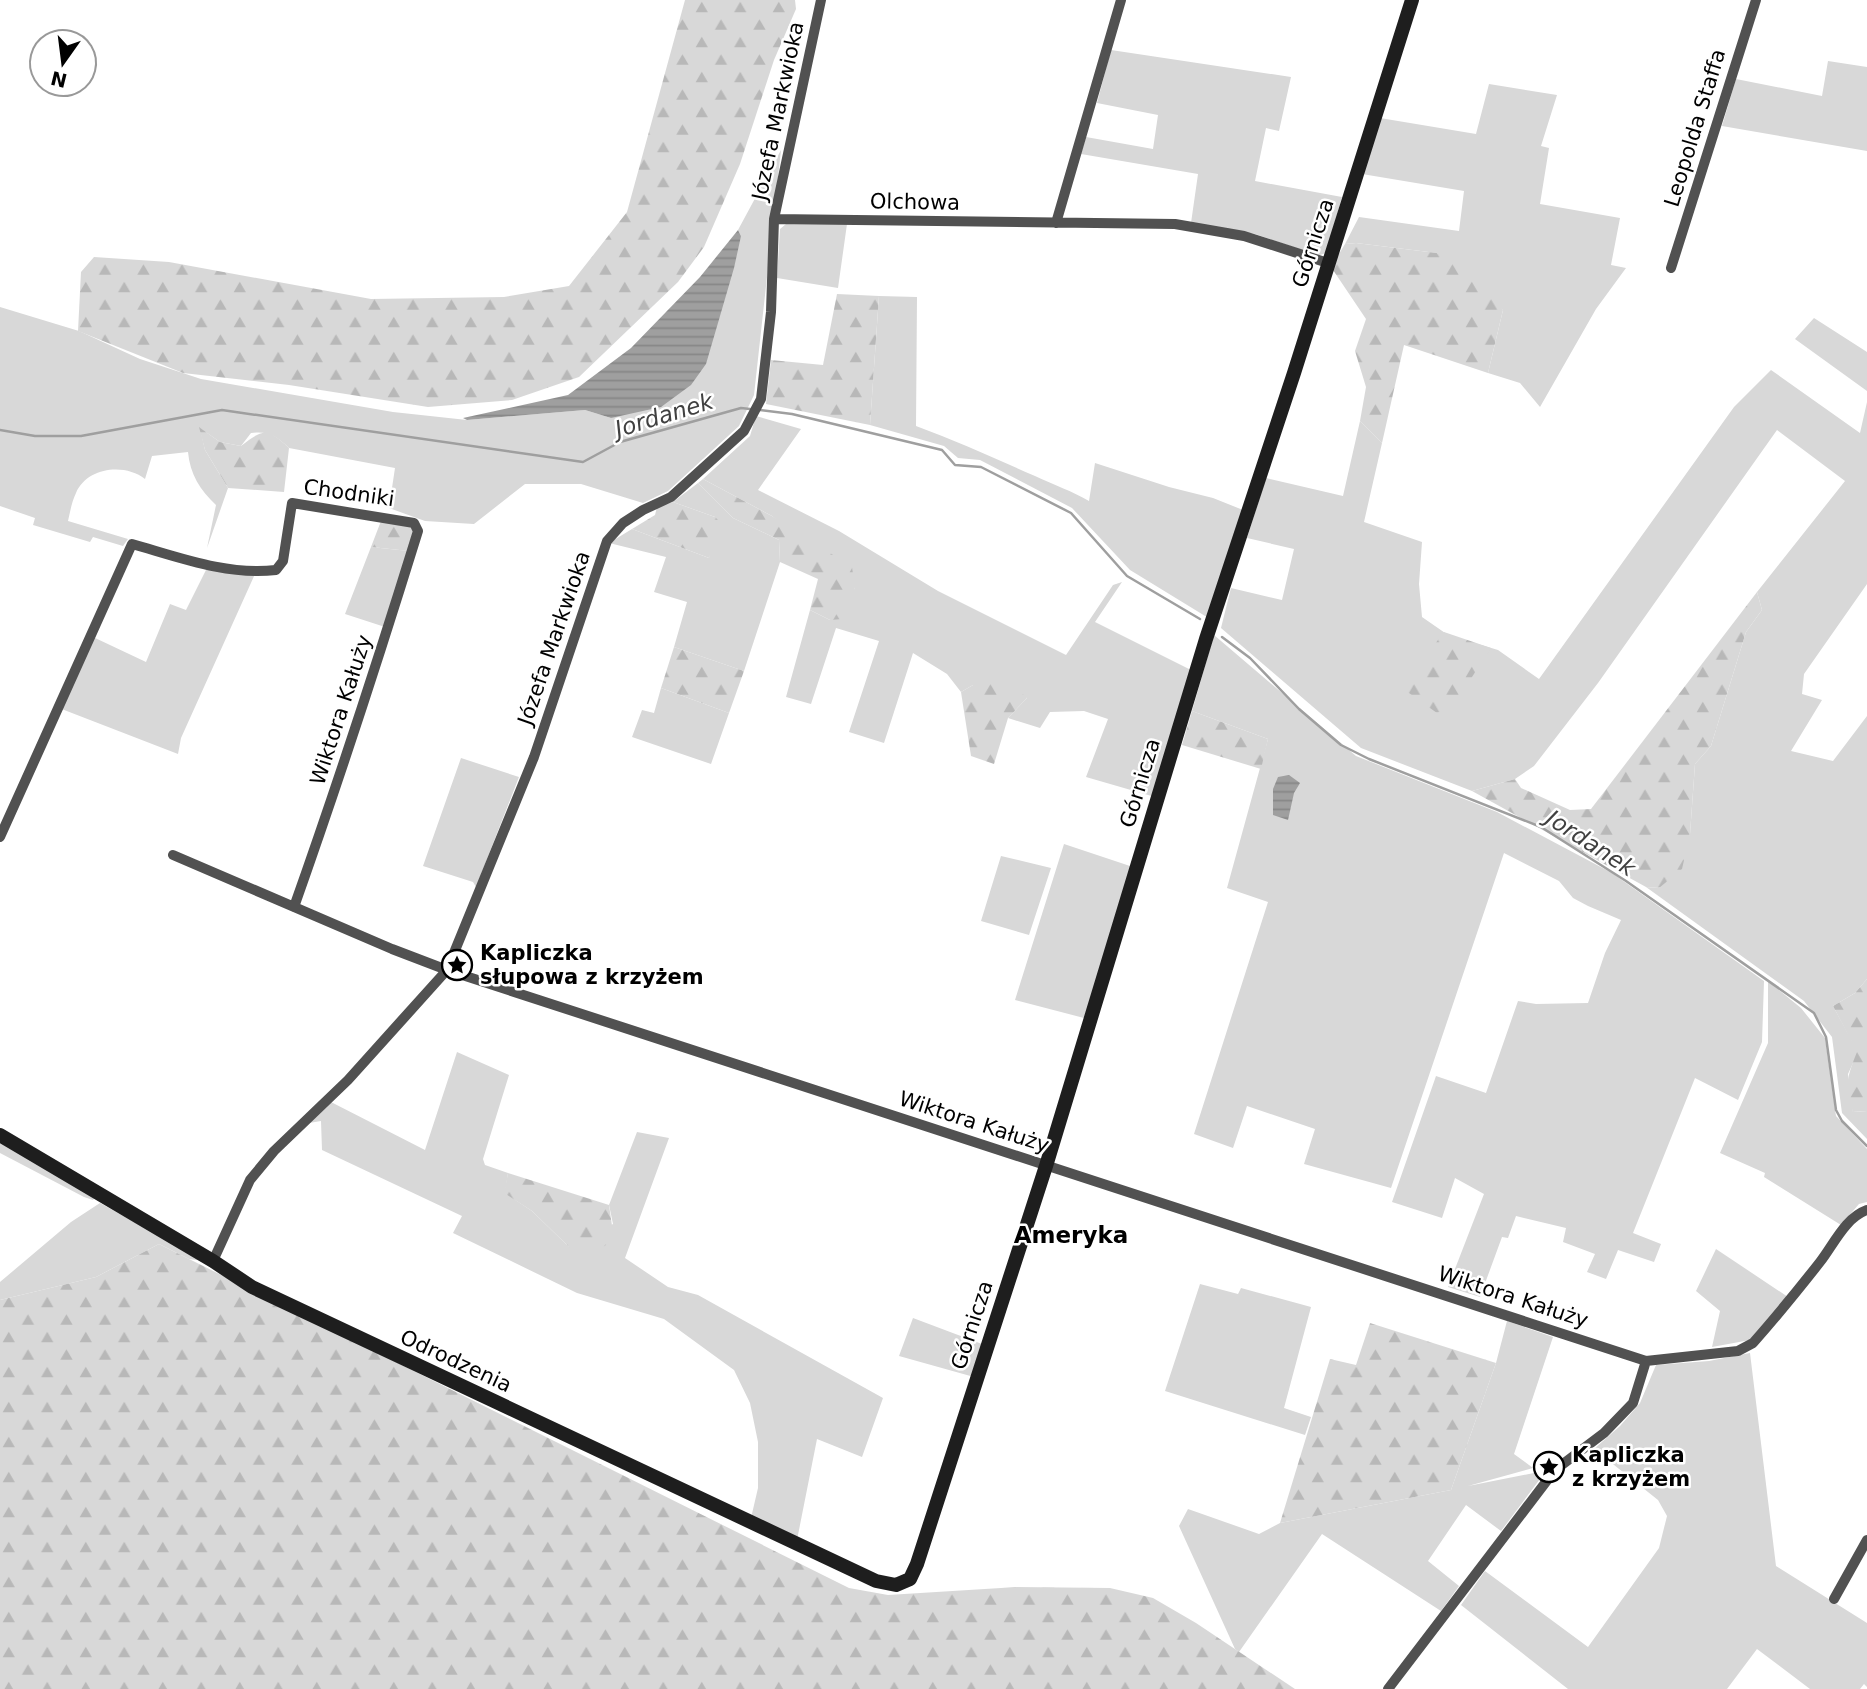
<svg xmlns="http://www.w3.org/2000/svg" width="1867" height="1689" viewBox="0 0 1867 1689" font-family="'DejaVu Sans',sans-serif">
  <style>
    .grass { fill: #d8d8d8 }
    .forest { fill: url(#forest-firs) }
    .water { fill: url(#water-rules) }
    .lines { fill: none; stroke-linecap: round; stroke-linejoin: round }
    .stream { stroke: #9f9f9f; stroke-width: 2.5 }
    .street { stroke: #515151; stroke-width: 10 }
    .secondary { stroke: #1e1e1e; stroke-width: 14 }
    .labels { text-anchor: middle; stroke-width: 5; stroke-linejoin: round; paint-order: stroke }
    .street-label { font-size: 21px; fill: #000; stroke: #fff }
    .poi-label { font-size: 21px; font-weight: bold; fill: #000; stroke: #fff; text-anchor: start }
    .water-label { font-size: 23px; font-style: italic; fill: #404040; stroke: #fff }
    .neighbourhood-label { font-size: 23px; font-weight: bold; fill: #000; stroke: #fff }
  </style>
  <defs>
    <pattern id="forest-firs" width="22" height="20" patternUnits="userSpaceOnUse" patternTransform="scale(1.75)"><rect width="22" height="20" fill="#d8d8d8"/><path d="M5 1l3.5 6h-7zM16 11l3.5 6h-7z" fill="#b8b8b8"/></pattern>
    <pattern id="water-rules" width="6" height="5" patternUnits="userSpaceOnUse" patternTransform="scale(1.75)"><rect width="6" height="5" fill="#9f9f9f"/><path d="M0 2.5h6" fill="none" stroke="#878787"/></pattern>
  </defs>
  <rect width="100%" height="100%" fill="#fff"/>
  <path class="grass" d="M1111 50 1291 77 1279 131 1266 128 1255 181 1342 197 1326 253 1320 255 1311 253 1255 234 1191 223 1198 174 1081 154 1086 137 1153 149 1158 115 1097 103Z
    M1828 61 1867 67V151L1722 126 1736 79 1822 96Z
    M1489 84 1557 95 1541 146 1549 148 1540 204 1620 218 1611 265 1626 268 1596 309 1540 407 1520 383 1488 373 1503 310 1437 253 1356 243 1345 244 1359 217 1459 231 1464 191 1362 174 1380 118 1476 134Z
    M781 150 754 395 739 426 668 491 643 503 581 484H525L474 524 425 521 389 508 395 468 289 448C276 436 269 431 251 433L241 446 220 442 200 428 205 450 228 488 207 548 216 505C200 490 190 474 188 452L152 456 145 479C125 463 87 467 76 493 72 501 70 512 68 521L128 539 123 546 93 537 90 542 33 525 35 518 0 506V307L79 331 140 359 201 379 393 412 467 420 585 410 611 418 741 236 738 230Z
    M786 224H847L838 288 777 278 780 229Z
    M879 296 917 297 916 426C957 441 996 459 1035 476 1054 485 1072 491 1089 501L1095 463 1169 487 1213 498 1243 510 1210 619 1130 570 1072 508 980 460 958 458 944 446 870 425Z
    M1814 318 1867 352V391L1795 339Z
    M1771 370 1860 433 1867 402V584L1804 674 1802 694 1822 700 1791 751 1833 761 1867 716V979L1855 993 1833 1006 1858 1052 1848 1074 1853 1112 1867 1111V1139L1842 1113 1832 1037 1804 1001 1646 887 1659 888 1690 834 1695 764 1711 746 1746 632 1762 610 1757 592 1845 481 1777 430 1598 683 1534 766 1515 779 1472 791 1361 748 1221 628 1231 588 1282 600 1294 549 1247 538 1266 478 1343 496 1360 421 1382 443 1364 522 1422 542 1419 584 1422 617 1448 635 1498 650 1539 679 1734 407Z
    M756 416 801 429 758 490 839 531 938 591 1066 655 1113 585 1122 582 1095 622 1193 671 1155 797 1086 777 1108 719 1084 711 1050 712 1040 728 1008 718 1027 698 973 685 961 692 947 674 913 653 884 743 849 732 879 641 836 628 811 704 786 697 810 610 830 620 855 588 772 516 703 479 750 436Z
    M698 483 733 518 779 540 780 562 744 671 674 647 687 602 654 592 666 557 609 543 632 529 709 558 715 517 673 502Z
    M371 547 409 551 385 627 345 614Z
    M206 570 255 574 181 738 178 754 59 708 93 637 146 662 170 604 186 610Z
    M1214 635 1356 756 1497 812 1612 873 1764 981 1762 1042 1738 1100 1695 1078 1633 1233 1661 1244 1654 1262 1618 1250 1606 1279 1587 1272 1595 1254 1563 1242 1566 1228 1516 1216 1508 1238 1502 1237 1480 1297 1448 1287 1484 1194 1455 1178 1442 1218 1392 1202 1436 1076 1486 1093 1518 1001 1536 1004 1588 1003 1605 953 1621 920 1588 906 1573 898 1559 881 1504 853 1391 1188 1304 1164 1315 1129 1247 1106 1233 1148 1194 1134 1268 902 1227 888 1268 739 1192 711Z
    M661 688 729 713 711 764 632 737 642 710 654 713Z
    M461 758 519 777 476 887 473 882 423 866Z
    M1064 844 1133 867 1084 1018 1015 1000Z
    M1001 856 1051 868 1029 935 981 921Z
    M1768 981 1801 1008 1825 1038 1836 1116 1867 1149V1202L1859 1204 1841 1225 1764 1177 1765 1173 1720 1153 1768 1043Z
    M457 1052 509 1075 483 1159 485 1165 508 1173 505 1193 532 1211 569 1247 613 1224 609 1205 637 1132 669 1138 625 1258 668 1287 698 1295 883 1398 862 1457 817 1439 797 1540 751 1518 758 1488V1442L750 1403 734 1370 664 1319 577 1293 453 1233 462 1216 322 1150 321 1121 309 1123 329 1101 425 1150Z
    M0 1140 95 1197 93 1200 84 1197 0 1153Z
    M100 1203 204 1261 189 1259 159 1244 96 1277 0 1300V1282L71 1222Z
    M1716 1249 1788 1297 1750 1340 1712 1347 1720 1311 1696 1291Z
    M1200 1284 1238 1294 1241 1288 1311 1307 1284 1408 1311 1417 1305 1435 1165 1391Z
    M913 1318 982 1344 974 1377 899 1356Z
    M1507 1321 1553 1337 1514 1454 1533 1468 1468 1486 1539 1472 1543 1475 1501 1531 1466 1505 1428 1561 1459 1586 1441 1611 1322 1534 1239 1652 1235 1649 1179 1526 1188 1509 1259 1534 1280 1523 1451 1490 1496 1363Z
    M1750 1353 1776 1566 1867 1623V1687L1864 1684 1860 1689H1810L1757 1649 1727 1689H1568L1461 1605 1485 1571 1588 1647 1659 1548 1667 1516 1658 1500 1594 1449 1620 1426 1640 1403 1656 1365 1709 1361Z"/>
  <path class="forest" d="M685 0H795L796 9 774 60 740 164 704 247 678 282 579 377 512 400 428 407 289 385 183 373 78 331 81 272 94 257 169 262 371 299 504 297 569 286 627 212Z
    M1356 243 1437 253 1477 272 1503 310 1488 373 1404 345 1382 443 1360 421 1366 387 1355 351 1366 319 1331 267 1345 244Z
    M837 294 879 296 870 425 766 404 771 360 823 365Z
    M199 427 220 442 241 446C263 429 267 427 289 448L284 492 228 488 205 450Z
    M703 479 772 516 852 567 855 588 842 619 830 620 810 610 818 579 780 562 779 540 733 518 698 483Z
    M673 502 715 517 722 524 709 558 632 529 655 515 657 507Z
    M381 521 411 526 415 531 409 551 371 547Z
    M1757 592 1762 610 1746 632 1711 746 1695 764 1690 834 1682 869 1659 888 1646 887 1472 791 1515 779 1521 788 1570 810 1591 809Z
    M1444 632 1491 648 1453 706 1437 713 1402 688Z
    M674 647 744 671 729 713 661 688Z
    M1008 681 1027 698 1008 718 994 764 971 756 961 692 973 685Z
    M1192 711 1268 739 1261 769 1182 745Z
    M1867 979V1111L1853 1112C1844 1086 1847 1077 1857 1052L1833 1006 1855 993Z
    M508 1173 609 1205 614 1239 595 1253 569 1247 532 1211 504 1193Z
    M159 1244 849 1588 888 1595 1017 1587 1110 1588 1153 1598 1196 1623 1295 1689H0V1300L96 1277Z
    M1370 1323 1496 1363 1451 1490 1280 1523 1330 1359 1356 1365Z"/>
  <path class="water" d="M738 230 741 236 734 268 706 364 691 385 661 407 611 418 585 410 467 420 463 418 568 395 631 348 700 277Z
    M1289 775 1300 783 1294 793 1288 820 1273 815V789L1278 777Z"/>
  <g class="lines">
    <path class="stream" d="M760 410 792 414 942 450 955 465 981 467 1071 513 1127 576 1200 619
      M0 430 35 436H81L222 410 583 462 620 442 741 408 750 409
      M1222 637 1250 658 1299 709 1341 745 1369 759 1541 827 1626 881 1814 1013 1826 1037 1836 1110 1842 1121 1867 1146"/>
    <path class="street" d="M774 219 1175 224 1244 236 1328 263
      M1056 223 1121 0
      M1671 268 1756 0
      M0 837 132 544C178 557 228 576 276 570L283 561 292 503 414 523 418 531C379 657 338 783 294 907
      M173 855 392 949 447 970 1646 1361 1738 1351 1753 1343C1776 1317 1798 1290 1820 1262 1834 1244 1845 1218 1867 1210
      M213 1261 250 1180 274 1151 348 1080 447 970 534 757 607 541 623 523 643 510 671 497 744 431 761 399 771 312 774 219 821 0
      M1834 1599 1867 1540
      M1388 1689 1555 1470 1604 1433 1633 1403 1646 1361"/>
    <path class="secondary" d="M0 1135 213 1261 252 1287 876 1581 896 1585 910 1579 917 1564 1046 1166 1206 639 1294 373 1412 0"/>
  </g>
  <defs>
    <g id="sight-ring" transform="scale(1.575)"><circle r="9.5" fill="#fff" stroke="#000" stroke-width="1.5"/><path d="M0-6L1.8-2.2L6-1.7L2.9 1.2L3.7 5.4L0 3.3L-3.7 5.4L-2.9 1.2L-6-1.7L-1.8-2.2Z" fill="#000"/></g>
  </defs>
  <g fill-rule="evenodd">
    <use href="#sight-ring" x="457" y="965"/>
    <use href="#sight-ring" x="1549" y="1467"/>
  </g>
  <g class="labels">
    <g class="street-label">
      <text transform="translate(778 111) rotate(-78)" y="7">Józefa Markwioka</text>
      <text transform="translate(1695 128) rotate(-73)" y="7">Leopolda Staffa</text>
      <text transform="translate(915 202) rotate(1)" y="7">Olchowa</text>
      <text transform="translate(1313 243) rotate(-72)" y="7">Górnicza</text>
      <text transform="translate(349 493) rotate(8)" y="7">Chodniki</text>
      <text transform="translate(554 638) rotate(-71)" y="7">Józefa Markwioka</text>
      <text transform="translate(341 710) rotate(-72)" y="7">Wiktora Kałuży</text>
      <text transform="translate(1140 783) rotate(-73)" y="7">Górnicza</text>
      <text transform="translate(974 1122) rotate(18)" y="7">Wiktora Kałuży</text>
      <text transform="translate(1513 1297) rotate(18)" y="7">Wiktora Kałuży</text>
      <text transform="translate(972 1325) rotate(-72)" y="7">Górnicza</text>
      <text transform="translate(456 1361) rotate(25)" y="7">Odrodzenia</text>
    </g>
    <g class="poi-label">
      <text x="480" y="960">Kapliczka<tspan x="480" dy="24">słupowa z krzyżem</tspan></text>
      <text x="1572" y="1462">Kapliczka<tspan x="1572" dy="24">z krzyżem</tspan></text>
    </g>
    <g class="water-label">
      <text transform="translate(664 415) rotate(-17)" y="8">Jordanek</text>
      <text transform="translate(1591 843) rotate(33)" y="8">Jordanek</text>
    </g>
    <g class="neighbourhood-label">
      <text x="1071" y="1243">Ameryka</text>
    </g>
  </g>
  <g transform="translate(63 63) rotate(194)"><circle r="33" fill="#ffffff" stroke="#999999" stroke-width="2"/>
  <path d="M0-5L12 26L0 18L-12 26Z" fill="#000000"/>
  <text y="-10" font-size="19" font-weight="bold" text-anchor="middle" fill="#000000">N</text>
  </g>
</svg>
